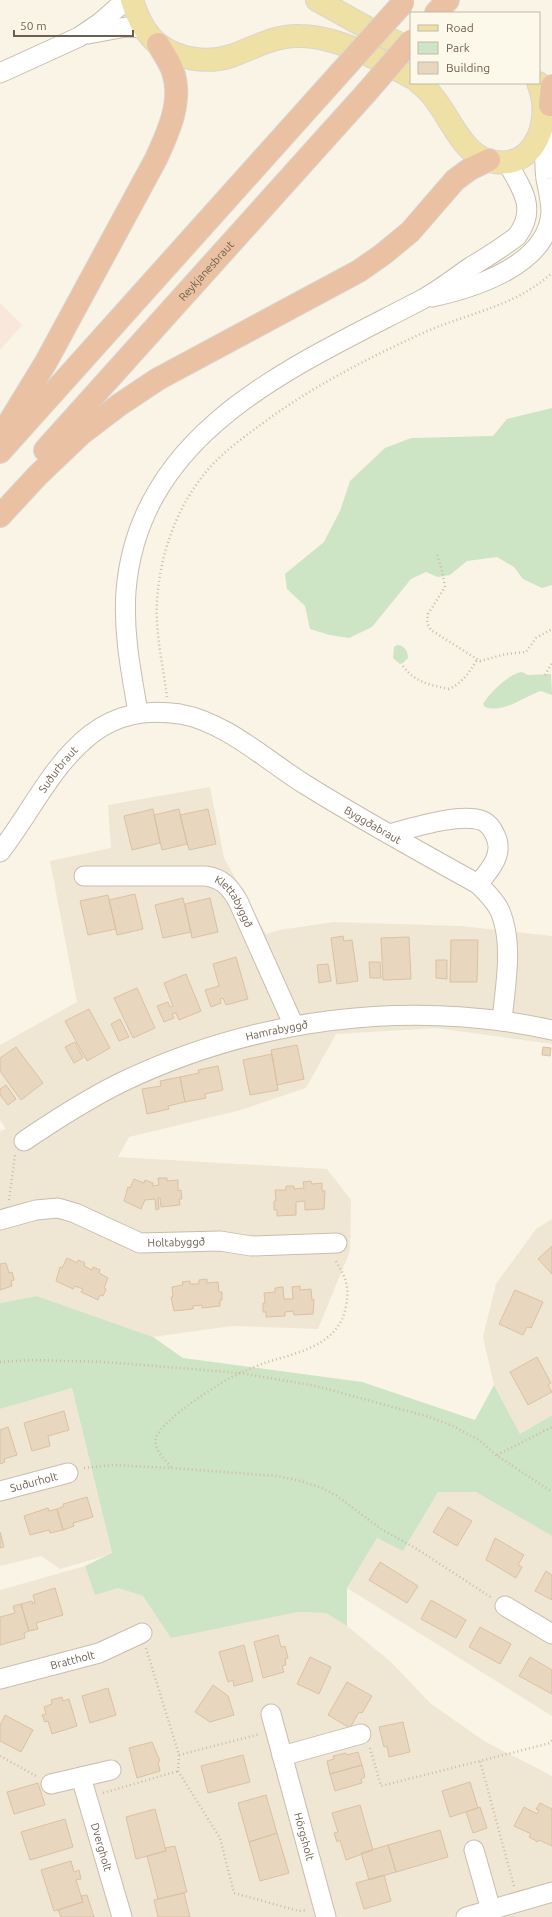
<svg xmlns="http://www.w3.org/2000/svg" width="552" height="1917" viewBox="0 0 552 1917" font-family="Ubuntu,sans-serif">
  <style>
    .residential { fill: #efe7d4 }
    .commercial { fill: #f8e7da }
    .green { fill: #cde4c5 }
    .building { fill: #e8d6be; stroke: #dbc1a2 }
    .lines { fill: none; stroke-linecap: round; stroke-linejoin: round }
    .minor-casing { stroke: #c8bdac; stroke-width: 21 }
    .major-casing { stroke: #d9d5d1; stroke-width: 24 }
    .highway-casing { stroke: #d9d5d1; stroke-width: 24 }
    .path { stroke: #cfbba3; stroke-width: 2.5; stroke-dasharray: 1 3; stroke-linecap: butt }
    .minor { stroke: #fff; stroke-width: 19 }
    .major { stroke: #efe0a5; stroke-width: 22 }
    .highway { stroke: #ebc1a3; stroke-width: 22 }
    .highway-bridge-casing { stroke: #d9d5d1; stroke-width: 24; stroke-linecap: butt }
    .highway-bridge { stroke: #ebc1a3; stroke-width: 22 }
    .labels { text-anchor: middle; stroke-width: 3.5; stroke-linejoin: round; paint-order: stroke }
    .street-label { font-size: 11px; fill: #6e5e4d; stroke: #fcf8ea }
  </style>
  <rect width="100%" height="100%" fill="#f9f4e5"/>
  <path class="residential" d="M210 787 224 858 266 934 279 930 334 922 461 926 552 936V1044L437 1028 336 1034 306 1088 241 1110 129 1137 118 1157 327 1169 351 1200 350 1251 318 1329 232 1326 153 1337 37 1296 0 1303V1131L6 1129 0 1120V1045L77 1002 50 861 111 848 108 805Z
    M552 1219V1415L520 1434 494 1385 483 1337 496 1284 536 1229Z
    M72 1388 112 1554 60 1569 41 1556 0 1566V1409Z
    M438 1492H476L552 1536V1716L347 1588 377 1538 403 1551Z
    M85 1566 95 1594 118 1588 143 1596 171 1637 298 1612 326 1613 347 1626 390 1661 430 1703 484 1741 552 1776V1917H0V1590Z"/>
  <path class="commercial" d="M0 303 22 325 0 350Z"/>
  <path class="green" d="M552 408V585L542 588 523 579 514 567 497 557 467 561 450 575 438 577 426 572 411 579 372 627 349 638 330 635 310 629 305 606 287 589 285 574 324 542 340 511 350 481 385 448 411 438 493 436 507 419Z
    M397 645C404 645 408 651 408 658L403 663 400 664 393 658 394 647Z
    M522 672 528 675 551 674 552 695 541 691C524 696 504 714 485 707L483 704C489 693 510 673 522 672Z
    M37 1296 153 1337 183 1358 362 1382 475 1420 494 1385 520 1434 552 1415V1536L476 1492H438L403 1551 377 1538 347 1588V1626L326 1613 298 1612 171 1638 143 1596 118 1588 95 1595 85 1566 112 1553 72 1388 0 1409V1303Z"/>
  <path class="building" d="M153 809 160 843 132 850 124 816Z
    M179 809 187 844 162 850 154 815Z
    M208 809 216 844 189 850 180 815Z
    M135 894 143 929 117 935 109 900Z
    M108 895 116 929 88 935 80 901Z
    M183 898 191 932 163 938 155 905Z
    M210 898 218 932 192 938 185 904Z
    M343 936 344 941 352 940 358 981 337 984 331 938Z
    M409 937 411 979 383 980 381 938Z
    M451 940H478L477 982H450Z
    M236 957 248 999 226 1005 223 998 220 999 221 1003 211 1007 205 990 219 986 213 964Z
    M436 960H447V979L436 978Z
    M369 962H380L381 978H370Z
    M328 964 331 981 319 983 317 965Z
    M186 974 201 1011 179 1020 176 1013 172 1014 174 1018 164 1022 157 1006 168 1002 170 1007 173 1006 164 983Z
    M137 988 155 1028 133 1038 114 998Z
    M89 1009 110 1048 87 1061 65 1021Z
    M120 1019 129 1037 119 1041 111 1024Z
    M75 1042 83 1058 74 1063 65 1047Z
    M297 1045 304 1079 277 1085 271 1050Z
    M16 1047 43 1083 21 1100 0 1071V1058Z
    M543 1047 551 1048 550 1056 542 1055Z
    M272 1054 278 1090 250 1095 243 1060Z
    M218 1066 223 1090 205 1094 206 1098 185 1102 180 1077 199 1073 198 1070Z
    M180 1077 185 1102 168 1106 169 1109 147 1114 142 1089 161 1086 160 1081Z
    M6 1085 16 1099 8 1105 0 1095V1089Z
    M158 1178H167V1181L178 1180V1191L181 1190 182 1199H179L180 1205 161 1207 160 1198H158L159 1209 156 1210 155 1199 145 1200 141 1209 124 1201 128 1187 130 1188 134 1179 144 1183 145 1180 153 1183 152 1186 159 1185Z
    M311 1181 312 1184 322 1183V1191H325L324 1209 305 1210V1201L296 1202V1215L277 1216V1210H274V1201H276L275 1190H286V1186H294V1189L304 1188 303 1182Z
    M552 1246V1274L538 1259Z
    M67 1258 77 1263 78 1260 85 1263 84 1266 92 1270 93 1267 100 1270 99 1273 108 1278 104 1288 106 1289 103 1296 100 1295 98 1300 81 1292 83 1289 75 1286 73 1289 56 1281 60 1267 62 1268Z
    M6 1263 9 1273 12 1272 14 1280 11 1281 12 1286 0 1290V1264Z
    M207 1279V1283L218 1282 219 1292H222V1300H220V1306L202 1308V1305L193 1306V1309L174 1311 171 1297H173L172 1287 183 1285 182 1282 190 1281V1284H199V1280Z
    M300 1286V1290L311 1289 312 1300 314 1299 313 1314 294 1315 293 1311 285 1312V1316L266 1317V1312H263V1303H265L264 1293 275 1292V1288L283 1287 284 1299H293L292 1287Z
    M515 1290 543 1302 531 1328 527 1327 523 1335 499 1324Z
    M537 1357 551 1383 548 1385 552 1392 528 1405 510 1372Z
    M64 1411 69 1430 48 1436 50 1446 32 1451 24 1423Z
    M8 1427 17 1455 4 1459 5 1462 0 1464V1430Z
    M87 1497 93 1517 73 1523 74 1526 63 1530 57 1509 64 1506 63 1504Z
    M448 1507 472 1521 457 1546 433 1532Z
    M48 1508 49 1511 57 1509 63 1530 50 1533 49 1530 30 1535 24 1516Z
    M0 1532 4 1547 0 1548Z
    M495 1538 524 1555 518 1565 522 1567 516 1578 486 1560Z
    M380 1562 418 1586 407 1603 369 1580Z
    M546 1571 552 1575V1600L535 1591Z
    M55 1588 63 1615 36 1623 38 1629 29 1631 21 1604 32 1601 33 1604 35 1603 33 1595Z
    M431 1600 466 1620 456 1638 421 1619Z
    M21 1604 29 1631 24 1633 25 1638 0 1645V1617L15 1613 13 1606Z
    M480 1627 511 1644 500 1664 469 1647Z
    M278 1635 281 1647 285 1646 288 1658 285 1659 286 1665 282 1666 284 1672 263 1678 254 1642Z
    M244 1645 253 1681 234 1686 233 1680 228 1682 219 1652Z
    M310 1657 331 1667 319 1694 297 1684Z
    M530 1657 552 1670V1694L519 1676Z
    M347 1682 372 1696 362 1713 359 1712 350 1728 328 1715Z
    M213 1685 228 1696 234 1715 210 1722 195 1712Z
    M108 1688 116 1715 90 1723 82 1696Z
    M62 1697 63 1701 69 1699 77 1726 52 1734 48 1721 45 1722 42 1715 46 1714 44 1707 52 1704 51 1700Z
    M5 1715 33 1730 21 1752 0 1741V1725Z
    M403 1722 410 1752 389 1757 387 1746 384 1747 379 1727Z
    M152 1742 160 1761 158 1762 160 1771 137 1778 129 1748Z
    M358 1752 362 1765 330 1774 327 1761 334 1759 333 1756 346 1753 347 1755Z
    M243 1755 250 1782 208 1793 201 1766Z
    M362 1765 365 1777 361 1779 362 1783 335 1791 330 1774Z
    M470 1782 478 1808 450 1817 442 1791Z
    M38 1783 45 1805 14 1814 7 1792Z
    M266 1795 277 1833 249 1842 238 1803Z
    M540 1803 552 1809V1846L539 1840 538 1842 529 1837 531 1834 514 1826 524 1807 537 1814 539 1810 536 1809Z
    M360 1805 373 1850 346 1860 340 1840 337 1842 334 1833 338 1832 332 1813Z
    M480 1807 487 1828 473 1833 466 1812Z
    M155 1809 166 1851 136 1859 126 1817Z
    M65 1819 73 1847 30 1860 21 1832Z
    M440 1830 448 1857 396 1872 388 1845Z
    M277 1833 289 1873 260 1881 249 1842Z
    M388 1845 396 1872 369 1880 361 1853Z
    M175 1846 187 1892 158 1899 147 1856 166 1851 165 1848Z
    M71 1861 74 1872 79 1870 81 1879 76 1880 83 1902 54 1911 41 1870Z
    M384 1875 391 1901 364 1909 356 1883Z
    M184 1893 190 1917H158L154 1900Z
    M87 1895 94 1917H61L58 1910 83 1902 81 1896Z"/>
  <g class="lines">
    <g class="minor-casing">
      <g id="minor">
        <path d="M88 34 126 27 144 28"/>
        <path d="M0 73 79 37 101 22 126 0"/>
        <path d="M432 297C474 288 548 265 551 212 551 201 548 190 546 179 544 166 545 152 545 139"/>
        <path d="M138 712C131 672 123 632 126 591 139 429 297 365 421 300 438 291 453 279 469 268 485 258 502 248 517 236 538 208 521 188 507 162"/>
        <path d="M389 834C412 828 461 812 483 821 489 824 493 830 495 835 505 854 489 871 478 884"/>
        <path id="s1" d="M0 852C30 814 51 766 90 735 117 714 146 709 180 714 226 722 267 761 306 785 362 820 420 852 478 884 486 892 495 900 500 911 514 944 505 986 502 1021"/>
        <path id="s2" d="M84 876H205C222 878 230 887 238 901L294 1026"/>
        <path id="s3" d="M24 1141C55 1120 86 1100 120 1083 253 1019 407 998 552 1030"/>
        <path id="s4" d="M0 1220 36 1210 58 1208 75 1213 140 1243 220 1241 251 1246 337 1243"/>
        <path id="s5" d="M0 1491 68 1473"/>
        <path d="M505 1606 552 1634"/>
        <path id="s6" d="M0 1679 99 1653 142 1633"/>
        <path id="s7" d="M271 1714 326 1917"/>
        <path d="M282 1756 361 1734"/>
        <path id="s8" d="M81 1777 122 1917"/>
        <path d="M51 1784 111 1770"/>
        <path d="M474 1850 491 1910"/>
        <path d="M466 1917 552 1892"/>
      </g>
    </g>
    <g class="major-casing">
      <path id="major" d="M132 0C137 16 144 33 158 44 177 59 207 64 231 56 254 48 275 35 300 36 337 36 380 60 411 77
        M317 0 371 30 411 49
        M419 83C449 104 457 157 495 162 539 168 552 115 538 83"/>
    </g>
    <g class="highway-casing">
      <g id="highway">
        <path d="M436 13 448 0"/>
        <path d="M550 105 552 86"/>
        <path d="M0 432 10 421 46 362 156 159C168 133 183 101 173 72 170 62 163 53 158 44"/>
        <path id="s9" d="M45 450 366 93"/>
        <path d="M0 452 339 74"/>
        <path d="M0 516 38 475 81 434 119 405 158 379 359 271 382 255 410 232 455 180 470 169 489 160"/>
      </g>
    </g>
    <path class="path" d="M437 555 442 570 445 587 428 614 427 623 431 630 480 661 506 654 526 652 536 638 552 629
      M403 666C414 682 430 685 449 689 464 682 469 672 477 660
      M545 675 552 663
      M167 697C163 666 155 632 157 601 160 552 178 503 211 466 224 452 240 440 255 429 307 389 366 359 425 332 471 312 514 307 552 273
      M9 1200 15 1155
      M0 1362 31 1360 106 1362 240 1373 316 1386 426 1416 453 1426 479 1440 496 1455 552 1492
      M497 1455 552 1427
      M171 1467C165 1460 153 1449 156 1438 161 1420 223 1380 242 1372 250 1369 259 1365 267 1362 300 1352 339 1345 346 1306 350 1286 345 1276 335 1260
      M84 1468 113 1465 171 1468 277 1476 297 1480 322 1488 337 1496 381 1529 417 1549 492 1598
      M146 1648 179 1755 178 1771 220 1838 234 1893 299 1911 307 1910
      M370 1748 381 1786 480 1761
      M179 1755 260 1734
      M0 1756 36 1776
      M103 1793 178 1771
      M514 1886 480 1761 550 1743 552 1740"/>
    <use href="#minor" class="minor"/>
    <use href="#major" class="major"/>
    <use href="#highway" class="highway"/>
    <g class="highway-bridge-casing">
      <path id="highway-bridge" d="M339 74 403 3
        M366 93 411 41"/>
    </g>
    <use href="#highway-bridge" class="highway-bridge"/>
  </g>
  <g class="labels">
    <g class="street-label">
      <text dy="4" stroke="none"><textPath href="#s9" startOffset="241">Reykjanesbraut</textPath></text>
      <text dy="4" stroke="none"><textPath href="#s1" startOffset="101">Suðurbraut</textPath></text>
      <text dy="4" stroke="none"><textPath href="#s1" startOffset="467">Byggðabraut</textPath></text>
      <text dy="4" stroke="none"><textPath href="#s2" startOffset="162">Klettabyggð</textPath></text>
      <text dy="4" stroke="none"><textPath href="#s3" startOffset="278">Hamrabyggð</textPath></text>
      <text dy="4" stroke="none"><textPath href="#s4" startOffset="185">Holtabyggð</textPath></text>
      <text dy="4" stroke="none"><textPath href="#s5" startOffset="35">Suðurholt</textPath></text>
      <text dy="4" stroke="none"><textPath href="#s6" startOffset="75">Brattholt</textPath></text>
      <text dy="4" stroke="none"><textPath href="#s7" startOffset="127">Hörgsholt</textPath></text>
      <text dy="4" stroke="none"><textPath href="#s8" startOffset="73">Dvergholt</textPath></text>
    </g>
  </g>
  <rect x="410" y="12" width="130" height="72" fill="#fcf8ea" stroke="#c3baab"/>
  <rect x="418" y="25" width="20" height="6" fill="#efe0a5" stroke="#c3baab"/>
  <text x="446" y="32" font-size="12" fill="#6e5e4d">Road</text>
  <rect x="418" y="42" width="20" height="12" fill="#cde4c5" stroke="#c3baab"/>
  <text x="446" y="52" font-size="12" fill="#6e5e4d">Park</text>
  <rect x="418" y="62" width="20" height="12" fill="#e8d6be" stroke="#c3baab"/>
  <text x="446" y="72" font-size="12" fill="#6e5e4d">Building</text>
  <path d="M14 30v6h119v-6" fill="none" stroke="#6e5e4d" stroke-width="2"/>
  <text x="20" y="30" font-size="12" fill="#6e5e4d" stroke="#fcf8ea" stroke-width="3" paint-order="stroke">50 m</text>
</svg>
